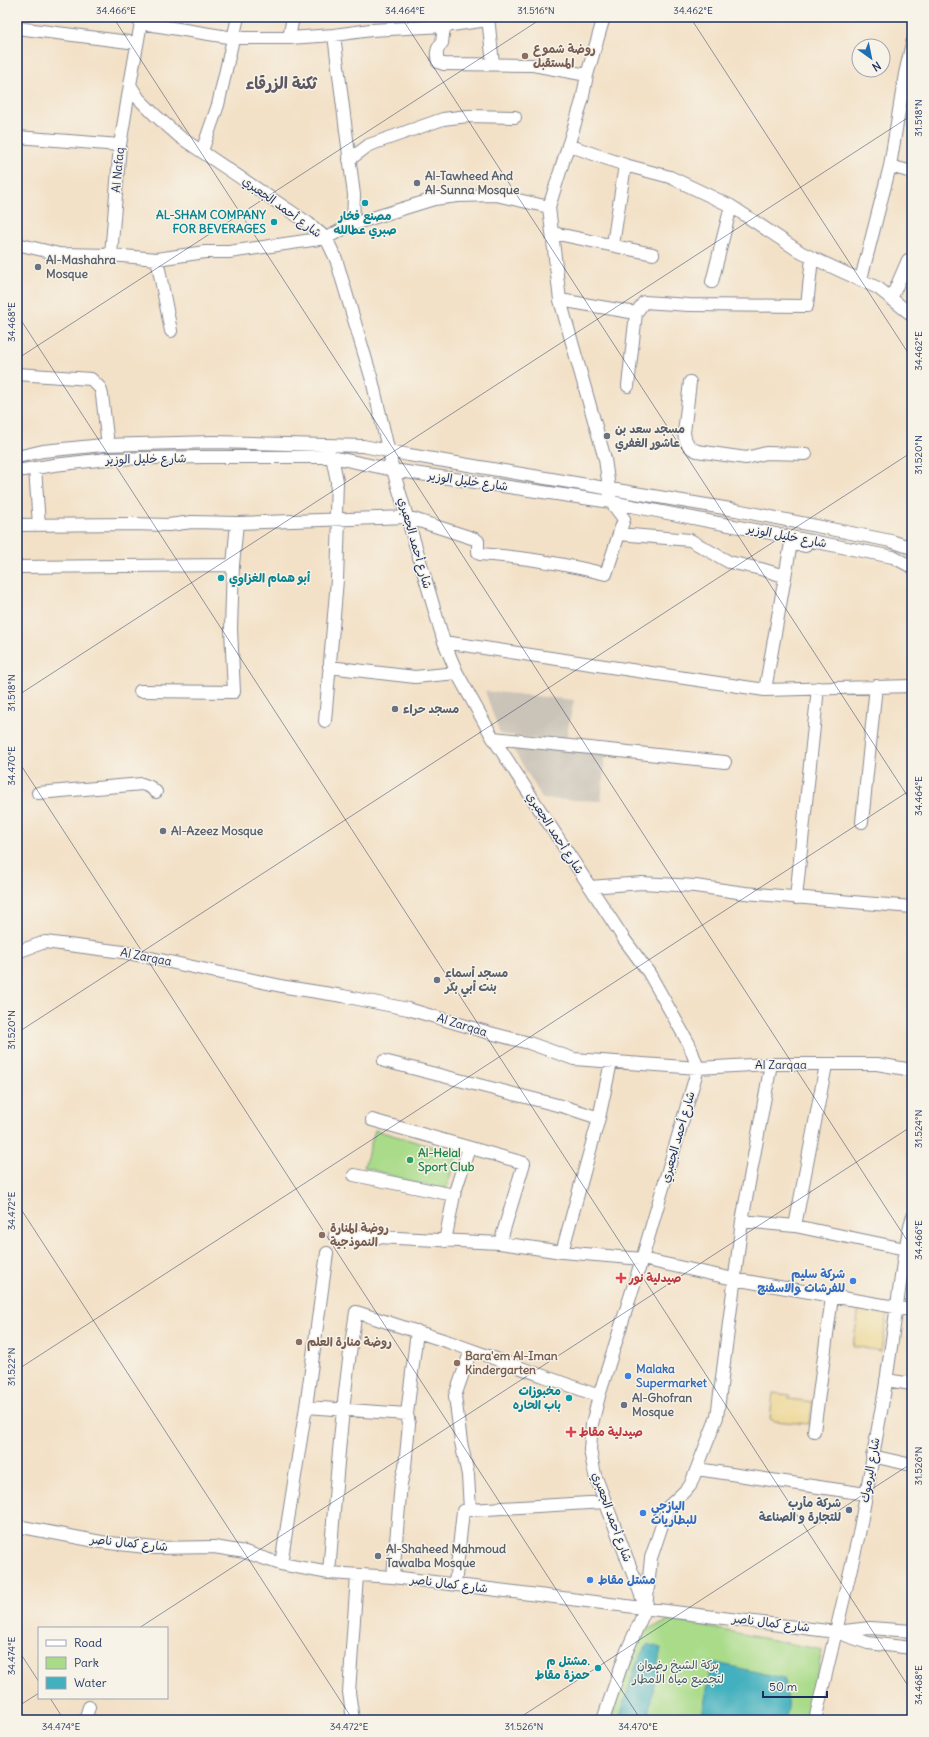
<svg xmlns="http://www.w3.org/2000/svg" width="929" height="1737" viewBox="0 0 929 1737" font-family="Delius,'Playpen Sans Arabic',sans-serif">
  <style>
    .industrial { fill: #cac3b8 }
    .green { fill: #a9db89; stroke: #628574 }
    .sand { fill: #eeda9e; stroke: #84847e }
    .water { fill: #42b0be; stroke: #2e708e }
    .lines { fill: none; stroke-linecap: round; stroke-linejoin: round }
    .minor-casing { stroke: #878892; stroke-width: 14 }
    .minor { stroke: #fff; stroke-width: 12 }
    .ticks { fill: none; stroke: #1b2f5e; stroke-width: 1; stroke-opacity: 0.45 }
    .education-dot { fill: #8d6e63; stroke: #f7f3e8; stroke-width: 1.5 }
    .worship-dot { fill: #6b7280; stroke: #f7f3e8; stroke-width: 1.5 }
    .culture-dot { fill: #0f9aa8; stroke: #f7f3e8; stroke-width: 1.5 }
    .leisure-dot { fill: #2e9e5b; stroke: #f7f3e8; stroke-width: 1.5 }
    .health-dot { fill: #e0444e; stroke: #f7f3e8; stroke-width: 1.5 }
    .shop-dot { fill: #3f7fe0; stroke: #f7f3e8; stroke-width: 1.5 }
    .service-dot { fill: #5c6f8a; stroke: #f7f3e8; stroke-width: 1.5 }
    .labels { text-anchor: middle; stroke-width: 3; stroke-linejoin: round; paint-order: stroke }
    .education-label { font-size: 12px; font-weight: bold; fill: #785e54; stroke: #f7f3e8; text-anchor: start }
    .street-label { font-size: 12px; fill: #1b2f5e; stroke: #f7f3e8 }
    .worship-label { font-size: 12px; font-weight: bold; fill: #5b616d; stroke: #f7f3e8; text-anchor: start }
    .culture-label { font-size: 12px; font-weight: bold; fill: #0d838f; stroke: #f7f3e8; text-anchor: end }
    .leisure-label { font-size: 12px; font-weight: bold; fill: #27864d; stroke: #f7f3e8; text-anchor: start }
    .shop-label { font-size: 12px; font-weight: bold; fill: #366cbe; stroke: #f7f3e8; text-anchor: start }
    .health-label { font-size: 12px; font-weight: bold; fill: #be3a42; stroke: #f7f3e8; text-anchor: start }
    .service-label { font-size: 12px; font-weight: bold; fill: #4e5e75; stroke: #f7f3e8; text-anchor: end }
    .park-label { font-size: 12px; fill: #3e5a69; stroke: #f7f3e8 }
    .district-label { font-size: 16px; font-weight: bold; fill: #5e5863; stroke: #f7f3e8 }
    .neatline { fill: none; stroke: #1b2f5e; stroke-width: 1.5 }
    .ticks-label { font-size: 10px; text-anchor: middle; fill: #1b2f5e }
  </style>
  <rect width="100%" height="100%" fill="#f7f3e8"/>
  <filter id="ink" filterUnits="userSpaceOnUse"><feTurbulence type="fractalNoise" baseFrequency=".025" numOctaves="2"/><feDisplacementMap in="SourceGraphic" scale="8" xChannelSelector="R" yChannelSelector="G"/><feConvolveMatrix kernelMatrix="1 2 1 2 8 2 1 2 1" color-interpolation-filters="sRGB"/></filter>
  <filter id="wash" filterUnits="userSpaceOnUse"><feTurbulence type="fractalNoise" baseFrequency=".012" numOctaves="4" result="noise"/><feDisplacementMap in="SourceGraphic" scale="16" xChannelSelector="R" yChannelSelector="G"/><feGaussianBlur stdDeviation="0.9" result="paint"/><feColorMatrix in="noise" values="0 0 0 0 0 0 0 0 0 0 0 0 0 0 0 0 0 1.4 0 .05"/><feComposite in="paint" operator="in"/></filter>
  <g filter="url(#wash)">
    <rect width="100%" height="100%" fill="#f3e1c7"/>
    <path class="industrial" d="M485 691 574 700 565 743 500 734Z
      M508 741 606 752 601 801 543 799Z"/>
    <path class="green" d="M375 1130 457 1154 446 1190 405 1180 364 1167Z
      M672 1620 822 1650 808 1720H610L640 1632Z"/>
    <path class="sand" d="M859 1308 888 1312 881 1351 853 1346Z
      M773 1393 790 1395 789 1399 813 1402 809 1424 774 1421 770 1419Z"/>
    <path class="water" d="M648 1644 661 1648 647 1720H619L637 1662Z
      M712 1662 784 1678 788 1709 785 1720H702L703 1710Z"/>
  </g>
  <g filter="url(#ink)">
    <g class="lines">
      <g class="minor-casing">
        <path id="minor" d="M142 17 130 85 139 99 155 115 180 137 308 223 326 238 336 259 372 380 393 470 407 517 444 642 457 673 493 738 624 939 649 973 689 1044 698 1068 642 1259 599 1396 592 1424 590 1450 595 1475 646 1608
          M488 17 493 64
          M604 17 587 75 582 101 549 207 560 300 636 313
          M141 23 234 38H289L334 35 371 30 444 26 488 20
          M444 26 442 43C436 49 436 54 438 62L444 64 533 65 587 75
          M17 28 137 43
          M334 35 354 195 353 224
          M289 38 293 17
          M17 137 120 145
          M568 145 625 165 613 245
          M202 151 218 105 238 17
          M349 160 369 145 443 119 468 116 515 117
          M625 165 670 177 731 206 802 253 878 288 912 315
          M890 166 912 172
          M553 233 653 254
          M17 244 59 254 111 255 157 259 205 252H229L326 238 353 224 434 199 458 196 496 195 549 207
          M111 255 120 145 130 85
          M157 259 171 331
          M861 279 890 166 905 74 912 43
          M712 282 731 206
          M891 299 908 260 912 262
          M560 300 605 459 611 502 624 519 619 534
          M17 374 91 379 100 388 102 395 108 445
          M690 382 684 433C685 442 689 448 697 451L746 458 766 453 806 454
          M628 386 636 313 644 302 689 305 807 306 812 258
          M17 457 43 451 103 445 214 442 363 446 409 455 736 510 891 541 912 548
          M35 468 39 525
          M17 471 54 465 107 459 203 457H332L393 470 611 502 893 557 912 567
          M17 525 132 524 169 525 192 522 237 523 407 517 475 539 478 541V552L480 554C524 557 562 563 606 574L619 534 690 540 729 562 761 569 784 576
          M17 567 233 565
          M444 642 765 690 912 686
          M329 667 415 677 457 673
          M765 690 791 543 805 546
          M140 691 234 692 231 629 233 565 237 523
          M325 721 337 580 339 518 336 514 337 481 332 457
          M493 738 725 762
          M38 793 142 784 150 787 156 792
          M862 822 876 686
          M590 887 642 883 695 886 745 893 912 907
          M796 898 818 688
          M17 952 45 942 123 952 286 987 343 996 408 1009 490 1033 529 1043 574 1059 698 1068 771 1064H877L912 1070
          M384 1061 565 1107 599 1118
          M372 1120 524 1163 500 1243
          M354 1175 454 1195
          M742 1221 795 1226 905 1249
          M795 1226 826 1065
          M335 1235 500 1243 562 1252 642 1259 734 1279 912 1310
          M445 1241 454 1195 469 1148
          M562 1252 599 1118 611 1062
          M886 1380 912 1384
          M306 1407 407 1414
          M814 1431 832 1297
          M872 1456 912 1465
          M697 1469 866 1494
          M470 1510 606 1502
          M17 1526 101 1542 155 1548 214 1547 245 1552 281 1564 329 1573 393 1577 836 1632 870 1628 912 1631
          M281 1564 306 1407 327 1253
          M329 1573C336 1485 342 1398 356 1312L449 1342 599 1396
          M393 1577 401 1483 405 1467 409 1424 407 1414 417 1331
          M455 1585 463 1511 470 1510 468 1475 461 1442 455 1396 471 1350
          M839 1633 868 1643 912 1648
          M85 1720 89 1707
          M353 1720 349 1692 357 1576
          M603 1720 625 1655 646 1608 651 1558 668 1507 690 1486 717 1417 742 1221 771 1064
          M815 1720 859 1534 885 1389 905 1249 912 1218"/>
      </g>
      <use href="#minor" class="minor"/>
    </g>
  </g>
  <path class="ticks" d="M113 17 912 1248M401 17 912 803M690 17 912 359M17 22 25 17M17 314 912 1692M17 359 544 17M17 696 912 115M17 759 641 1720M17 1033 912 452M17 1203 353 1720M17 1370 912 789M139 1628 912 1126M17 1648 39 1682M50 1698 64 1720M17 1707 39 1693M516 1720 912 1463"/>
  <g class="education-dot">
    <circle cx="525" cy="56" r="4"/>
    <circle cx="322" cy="1235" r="4"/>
    <circle cx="299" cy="1342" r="4"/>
    <circle cx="457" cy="1363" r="4"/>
  </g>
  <g class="worship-dot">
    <circle cx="417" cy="183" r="4"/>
    <circle cx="38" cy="267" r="4"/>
    <circle cx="607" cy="436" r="4"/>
    <circle cx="395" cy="709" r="4"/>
    <circle cx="163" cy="831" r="4"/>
    <circle cx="437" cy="980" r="4"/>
    <circle cx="624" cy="1405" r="4"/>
    <circle cx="378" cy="1556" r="4"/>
  </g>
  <g class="culture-dot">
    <circle cx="365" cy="203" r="4"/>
    <circle cx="274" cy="222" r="4"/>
    <circle cx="221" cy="578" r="4"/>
    <circle cx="569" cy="1398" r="4"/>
    <circle cx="598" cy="1668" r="4"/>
  </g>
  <circle class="leisure-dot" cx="410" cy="1160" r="4"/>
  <g class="health-dot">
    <path d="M619 1272h4v4h4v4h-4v4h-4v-4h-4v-4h4z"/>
    <path d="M569 1426h4v4h4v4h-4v4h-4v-4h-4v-4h4z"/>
  </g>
  <g class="shop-dot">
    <circle cx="853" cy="1281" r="4"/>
    <circle cx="628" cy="1376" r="4"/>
    <circle cx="643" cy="1513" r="4"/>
    <circle cx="590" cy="1580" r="4"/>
  </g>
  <circle class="service-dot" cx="849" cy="1510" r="4"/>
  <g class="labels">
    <g class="education-label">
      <text x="533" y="53">روضة شموع<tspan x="533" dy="14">المستقبل</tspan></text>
      <text x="330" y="1232">روضة المنارة<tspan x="330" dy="14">النموذجية</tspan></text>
      <text x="307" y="1346">روضة منارة العلم</text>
      <text x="465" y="1360">Bara'em Al-Iman<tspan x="465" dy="14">Kindergarten</tspan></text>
    </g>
    <g class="street-label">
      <text transform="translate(118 170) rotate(-85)" y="4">Al Nafaq</text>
      <text transform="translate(282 207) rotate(36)" y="4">شارع أحمد الجعبري</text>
      <text transform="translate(146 459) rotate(-1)" y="4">شارع خليل الوزير</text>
      <text transform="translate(468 481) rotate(8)" y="4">شارع خليل الوزير</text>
      <text transform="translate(787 536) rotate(11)" y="4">شارع خليل الوزير</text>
      <text transform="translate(415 543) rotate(74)" y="4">شارع أحمد الجعبري</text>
      <text transform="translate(555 833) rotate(57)" y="4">شارع أحمد الجعبري</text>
      <text transform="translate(146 957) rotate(11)" y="4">Al Zarqaa</text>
      <text transform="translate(462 1025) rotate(17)" y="4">Al Zarqaa</text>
      <text x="781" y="1069">Al Zarqaa</text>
      <text transform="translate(678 1137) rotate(-74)" y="4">شارع أحمد الجعبري</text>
      <text transform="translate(870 1470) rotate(-80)" y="4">شارع اليرموك</text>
      <text transform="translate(612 1517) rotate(70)" y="4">شارع أحمد الجعبري</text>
      <text transform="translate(129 1543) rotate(6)" y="4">شارع كمال ناصر</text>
      <text transform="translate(449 1584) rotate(7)" y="4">شارع كمال ناصر</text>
      <text transform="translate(771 1623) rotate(7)" y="4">شارع كمال ناصر</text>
    </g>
    <g class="worship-label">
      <text x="425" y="180">Al-Tawheed And<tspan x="425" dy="14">Al-Sunna Mosque</tspan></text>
      <text x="46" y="264">Al-Mashahra<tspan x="46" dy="14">Mosque</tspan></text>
      <text x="615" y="433">مسجد سعد بن<tspan x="615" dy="14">عاشور الغفري</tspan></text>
      <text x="403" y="713">مسجد حراء</text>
      <text x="171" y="835">Al-Azeez Mosque</text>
      <text x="445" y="977">مسجد أسماء<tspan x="445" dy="14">بنت أبي بكر</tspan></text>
      <text x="632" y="1402">Al-Ghofran<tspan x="632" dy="14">Mosque</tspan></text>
      <text x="386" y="1553">Al-Shaheed Mahmoud<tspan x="386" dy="14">Tawalba Mosque</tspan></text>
    </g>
    <g class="culture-label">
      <text x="266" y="219">AL-SHAM COMPANY<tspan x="266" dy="14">FOR BEVERAGES</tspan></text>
      <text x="365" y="220" text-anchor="middle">مصنع فخار<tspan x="365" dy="14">صبري عطالله</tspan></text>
      <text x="229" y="582" text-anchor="start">أبو همام الغزاوي</text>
      <text x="561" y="1395">مخبوزات<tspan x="561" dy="14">باب الحاره</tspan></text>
      <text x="590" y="1665">مشتل م.<tspan x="590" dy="14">حمزة مقاط</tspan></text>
    </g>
    <g class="leisure-label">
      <text x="418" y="1157">Al-Helal<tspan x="418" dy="14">Sport Club</tspan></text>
    </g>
    <g class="shop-label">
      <text x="845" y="1278" text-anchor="end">شركة سليم<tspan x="845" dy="14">للفرشات والاسفنج</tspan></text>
      <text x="636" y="1373">Malaka<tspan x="636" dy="14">Supermarket</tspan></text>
      <text x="651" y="1510">اليازجي<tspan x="651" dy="14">للبطاريات</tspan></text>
      <text x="598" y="1584">مشتل مقاط</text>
    </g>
    <g class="health-label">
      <text x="629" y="1282">صيدلية نور</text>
      <text x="579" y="1436">صيدلية مقاط</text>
    </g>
    <g class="service-label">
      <text x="841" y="1507">شركة مأرب<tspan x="841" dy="14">للتجارة و الصناعة</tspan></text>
    </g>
    <g class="park-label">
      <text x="678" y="1669">بركة الشيخ رضوان<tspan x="678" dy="14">لتجميع مياه الأمطار</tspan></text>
    </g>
    <g class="district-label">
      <text x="281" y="89">ثكنة الزرقاء</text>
    </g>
  </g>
  <rect width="929" height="1737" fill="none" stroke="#f7f3e8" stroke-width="44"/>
  <rect x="38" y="1627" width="130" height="72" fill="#f7f3e8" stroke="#9fa5b1"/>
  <rect x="46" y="1640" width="20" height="6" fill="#ffffff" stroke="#9fa5b1"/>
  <text x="74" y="1647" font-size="12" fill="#1b2f5e">Road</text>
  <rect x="46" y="1657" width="20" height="12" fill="#a9db89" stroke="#9fa5b1"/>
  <text x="74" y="1667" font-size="12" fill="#1b2f5e">Park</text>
  <rect x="46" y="1677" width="20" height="12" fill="#42b0be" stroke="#9fa5b1"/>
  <text x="74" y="1687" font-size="12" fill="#1b2f5e">Water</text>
  <g transform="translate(871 58) rotate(147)"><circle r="19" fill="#f7f3e8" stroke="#9fa5b1"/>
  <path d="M0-3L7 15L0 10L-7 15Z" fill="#1f6fb2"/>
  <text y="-6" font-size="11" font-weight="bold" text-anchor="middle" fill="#1b2f5e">N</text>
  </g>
  <path d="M763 1691v6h64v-6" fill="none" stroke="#1b2f5e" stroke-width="2"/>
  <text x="769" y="1691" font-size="12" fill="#1b2f5e" stroke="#f7f3e8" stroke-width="3" paint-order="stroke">50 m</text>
  <rect x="22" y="22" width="885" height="1693" class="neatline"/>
  <g class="ticks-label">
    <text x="116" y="14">34.466°E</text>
    <text x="405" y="14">34.464°E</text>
    <text x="536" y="14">31.516°N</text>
    <text x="693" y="14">34.462°E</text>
    <text transform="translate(918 118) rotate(-90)" y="4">31.518°N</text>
    <text transform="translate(11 322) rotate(-90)" y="4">34.468°E</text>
    <text transform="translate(918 351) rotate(-90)" y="4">34.462°E</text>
    <text transform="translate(918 455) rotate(-90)" y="4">31.520°N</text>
    <text transform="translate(11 693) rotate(-90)" y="4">31.518°N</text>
    <text transform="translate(11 766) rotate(-90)" y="4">34.470°E</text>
    <text transform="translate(918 796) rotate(-90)" y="4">34.464°E</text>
    <text transform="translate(11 1030) rotate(-90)" y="4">31.520°N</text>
    <text transform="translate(918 1129) rotate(-90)" y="4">31.524°N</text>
    <text transform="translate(11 1211) rotate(-90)" y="4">34.472°E</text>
    <text transform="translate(918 1240) rotate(-90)" y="4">34.466°E</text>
    <text transform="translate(11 1367) rotate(-90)" y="4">31.522°N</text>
    <text transform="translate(918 1466) rotate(-90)" y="4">31.526°N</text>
    <text transform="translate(11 1656) rotate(-90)" y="4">34.474°E</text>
    <text transform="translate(918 1685) rotate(-90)" y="4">34.468°E</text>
    <text x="61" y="1730">34.474°E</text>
    <text x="349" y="1730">34.472°E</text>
    <text x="524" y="1730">31.526°N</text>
    <text x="638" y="1730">34.470°E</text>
  </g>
</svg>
